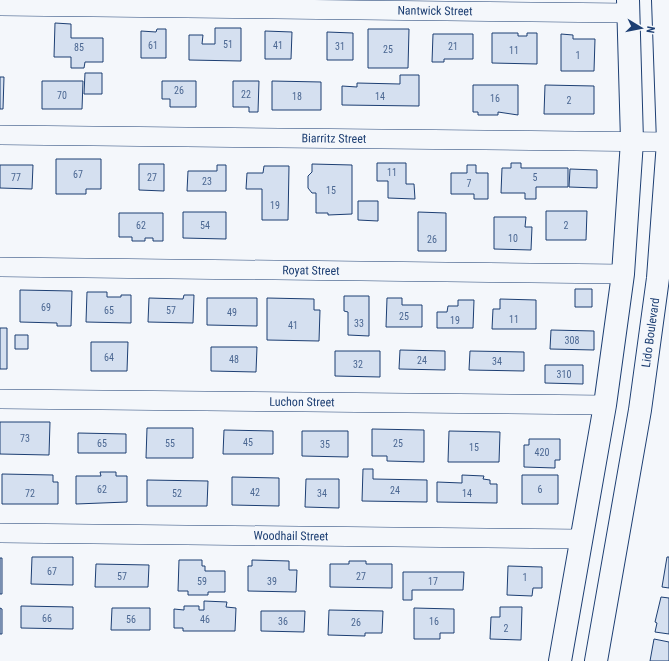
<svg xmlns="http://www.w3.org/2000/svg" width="669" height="661" viewBox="0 0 669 661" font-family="'Roboto Condensed',sans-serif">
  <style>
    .building { fill: #d5e0f0; stroke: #1d3f73 }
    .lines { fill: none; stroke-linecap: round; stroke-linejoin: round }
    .minor-casing { stroke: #1d3f73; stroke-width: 20 }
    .highway-casing { stroke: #1d3f73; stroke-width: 24 }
    .minor { stroke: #f4f7fb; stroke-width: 19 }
    .highway { stroke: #f4f7fb; stroke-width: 22 }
    .labels { text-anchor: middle; stroke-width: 3; stroke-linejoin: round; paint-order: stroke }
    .number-label { font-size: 10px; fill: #4b6792 }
    .street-label { font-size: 12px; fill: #1d3f73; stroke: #f4f7fb }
  </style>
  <rect width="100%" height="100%" fill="#f4f7fb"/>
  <path class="building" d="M55 23 71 24V38H103V62H85L84 68H71V57H54Z
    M215 28H241V61L189 60V35H203L202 44H215Z
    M157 29H166V58H141V31L156 32Z
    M368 29H409L408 68H368Z
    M265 31 292 32 291 59H265Z
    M327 32 353 33V60H327Z
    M492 33H518V36H527V33H537V64L492 63Z
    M433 34H473V59H444V62H432Z
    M561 34 573 35V39H595L594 71H561Z
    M85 73H102V94H84Z
    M400 75H419V106L342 105V86L357 87V83L400 84Z
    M0 77H4L3 109H0Z
    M42 81H83L82 109H42Z
    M162 81H196V107H170V99H162Z
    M233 81H259L258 112H249V107H233Z
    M272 81 321 82V110H272Z
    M473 85H518V115L498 112V115H478V112H473Z
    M545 85 594 86V114H544Z
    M56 159H101V189H86V194H56Z
    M377 163H406V184H414L415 199 388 198V181H377Z
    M511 163H521V168H568V187H536V199H525V193H501L502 168H511Z
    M139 164H164V191L139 190Z
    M312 164 352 165V214L328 215V213H316V193H312L308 188V176L312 172Z
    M0 165H33L32 189 0 188Z
    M217 165H226V191H187L188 171H217Z
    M467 165H476V173H488V199H474V194H451V173H467Z
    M264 166H289L288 220H262V189H246L247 173H263Z
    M570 169 597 170V188L569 187Z
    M358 201H378V221L358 220Z
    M546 211H587L586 240H546Z
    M183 212H226V239L183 238Z
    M418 212 446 213V251H418Z
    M119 213H163V241H153V238H145V241H132V237H119Z
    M494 217H526L525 227H532L531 250 494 249Z
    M575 289H592V307H575Z
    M20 290 72 291 71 326H57V323L20 322Z
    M87 292H107V297H121V295H131V323L86 322Z
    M184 295H194L193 323 148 322 149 298 183 299Z
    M344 296H369V336L348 335V312L344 311Z
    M207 298H257V326L207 325Z
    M267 298 314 299V310H320L319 341 267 340Z
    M387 298H402V305H422V327H386Z
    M500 299 536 300V329H492L493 309H500Z
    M458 300H474L473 328H437V312H447L448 306H458Z
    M0 328H7V369H0Z
    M551 330 594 331V350L550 349Z
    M15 335H28V349H15Z
    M91 342H128L127 371H91Z
    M211 347H257L256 372 211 371Z
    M400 350 445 351V370L399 369Z
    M335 351H380V377L335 376Z
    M470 351 524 352V371L469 370Z
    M545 365H583V384L545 383Z
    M0 422H50L49 455 0 454Z
    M147 428H193V458H146Z
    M372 429 424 430V462L387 461V456H372Z
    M224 430 273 431V454H223Z
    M302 431H348V457L302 456Z
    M449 431 500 432 499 462H448Z
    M78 433 126 434V453H78Z
    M529 439H560V460H555V468L524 467V445H529Z
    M363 469H373V479L427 480V502L362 501Z
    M100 472H116V476H127V502L76 504V476H101Z
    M2 474 53 475V482H58V504H2Z
    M462 475 484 476 483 479 490 480V484H497V503L437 502V482L462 483Z
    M522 475H558V504H522Z
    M232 477 279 478V506L232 505Z
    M306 479H339V508L305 507Z
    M147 480 208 481 207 506H147Z
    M32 557H73V585L31 584Z
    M667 557H669V588L662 587Z
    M0 558H2V594H0Z
    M179 560H202V566H205V571H225V592H208V595H188V591H178Z
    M252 560 289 561V570H297L296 592 248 591V566H252Z
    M349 561H366V564H392V588L330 587V564H349Z
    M96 564 149 565 148 587H95Z
    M508 566 542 567V588H533L532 596 507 595Z
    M403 572H464L463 590H412V600H403Z
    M661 597 669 598V634L655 632 657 623 655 622Z
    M204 601 227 602 226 607 236 608 235 631H183V628H174V609L184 610V606H199V610H204Z
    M21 606 73 607V629L21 628Z
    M500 607H522L521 640 490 639 491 617H500Z
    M0 608 2 609V634H0Z
    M112 608H150V630H111Z
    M414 608 454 609V633H440V639H414Z
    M329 610 383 611 382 633H365V636L328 635Z
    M261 611H305L304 632 261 631Z
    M654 639 669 642V661H650Z"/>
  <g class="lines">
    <g class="minor-casing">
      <g id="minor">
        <path id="s1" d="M0 6 629 13"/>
        <path id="s2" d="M0 135 668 142"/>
        <path id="s3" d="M0 267 623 274"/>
        <path id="s4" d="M0 399 605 405"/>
        <path id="s5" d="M0 533 581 539"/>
      </g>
    </g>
    <g class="highway-casing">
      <g id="highway">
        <path d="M560 661 605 405 623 274 632 141 628 0"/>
        <path id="s6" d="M596 661 640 410 658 278 668 142 663 0"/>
      </g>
    </g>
    <use href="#minor" class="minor"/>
    <use href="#highway" class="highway"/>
  </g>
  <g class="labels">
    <g class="number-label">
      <text x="228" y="48">51</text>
      <text x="153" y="49">61</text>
      <text x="278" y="49">41</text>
      <text x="340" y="50">31</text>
      <text x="453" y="50">21</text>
      <text x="79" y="51">85</text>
      <text x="388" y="53">25</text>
      <text x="514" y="54">11</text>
      <text x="578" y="59">1</text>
      <text x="179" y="94">26</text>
      <text x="246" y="98">22</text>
      <text x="62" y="99">70</text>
      <text x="297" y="100">18</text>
      <text x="380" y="100">14</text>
      <text x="495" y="102">16</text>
      <text x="569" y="104">2</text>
      <text x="392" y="176">11</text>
      <text x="78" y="178">67</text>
      <text x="16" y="181">77</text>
      <text x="152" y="181">27</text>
      <text x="535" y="181">5</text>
      <text x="207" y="185">23</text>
      <text x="469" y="187">7</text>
      <text x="331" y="194">15</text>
      <text x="275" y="209">19</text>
      <text x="141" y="229">62</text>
      <text x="205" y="229">54</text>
      <text x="566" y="229">2</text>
      <text x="513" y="242">10</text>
      <text x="432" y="243">26</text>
      <text x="46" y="311">69</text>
      <text x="109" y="314">65</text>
      <text x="171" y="314">57</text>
      <text x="232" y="316">49</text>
      <text x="404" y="320">25</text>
      <text x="514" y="323">11</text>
      <text x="455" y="324">19</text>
      <text x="359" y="327">33</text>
      <text x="293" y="329">41</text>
      <text x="572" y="344">308</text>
      <text x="109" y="361">64</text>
      <text x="234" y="363">48</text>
      <text x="422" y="364">24</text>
      <text x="497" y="365">34</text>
      <text x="358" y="368">32</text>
      <text x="564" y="378">310</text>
      <text x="25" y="442">73</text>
      <text x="248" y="446">45</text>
      <text x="102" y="447">65</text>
      <text x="170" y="447">55</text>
      <text x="398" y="447">25</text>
      <text x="325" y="448">35</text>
      <text x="474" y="451">15</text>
      <text x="542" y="456">420</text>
      <text x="102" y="493">62</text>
      <text x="540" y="493">6</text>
      <text x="395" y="494">24</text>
      <text x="255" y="496">42</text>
      <text x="30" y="497">72</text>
      <text x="177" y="497">52</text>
      <text x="322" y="497">34</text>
      <text x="467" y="497">14</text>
      <text x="52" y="575">67</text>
      <text x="122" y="580">57</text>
      <text x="361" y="580">27</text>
      <text x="525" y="581">1</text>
      <text x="202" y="585">59</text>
      <text x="272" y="585">39</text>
      <text x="433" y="585">17</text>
      <text x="47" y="622">66</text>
      <text x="131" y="623">56</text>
      <text x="205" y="623">46</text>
      <text x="283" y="625">36</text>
      <text x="434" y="625">16</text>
      <text x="356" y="626">26</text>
      <text x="506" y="632">2</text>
    </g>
    <g class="street-label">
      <text dy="4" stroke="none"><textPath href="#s1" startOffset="435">Nantwick Street</textPath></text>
      <text dy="4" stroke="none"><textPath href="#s2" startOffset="334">Biarritz Street</textPath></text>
      <text dy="4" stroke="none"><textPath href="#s3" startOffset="311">Royat Street</textPath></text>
      <text dy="4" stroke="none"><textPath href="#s6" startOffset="333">Lido Boulevard</textPath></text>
      <text dy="4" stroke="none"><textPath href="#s4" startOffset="302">Luchon Street</textPath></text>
      <text dy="4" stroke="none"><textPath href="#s5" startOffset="291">Woodhail Street</textPath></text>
    </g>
  </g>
  <g transform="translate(641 28) rotate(100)" stroke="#f4f7fb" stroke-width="3" paint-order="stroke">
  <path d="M0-3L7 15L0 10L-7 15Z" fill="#1d3f73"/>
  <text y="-6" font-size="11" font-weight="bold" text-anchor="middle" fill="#1d3f73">N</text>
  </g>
</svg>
